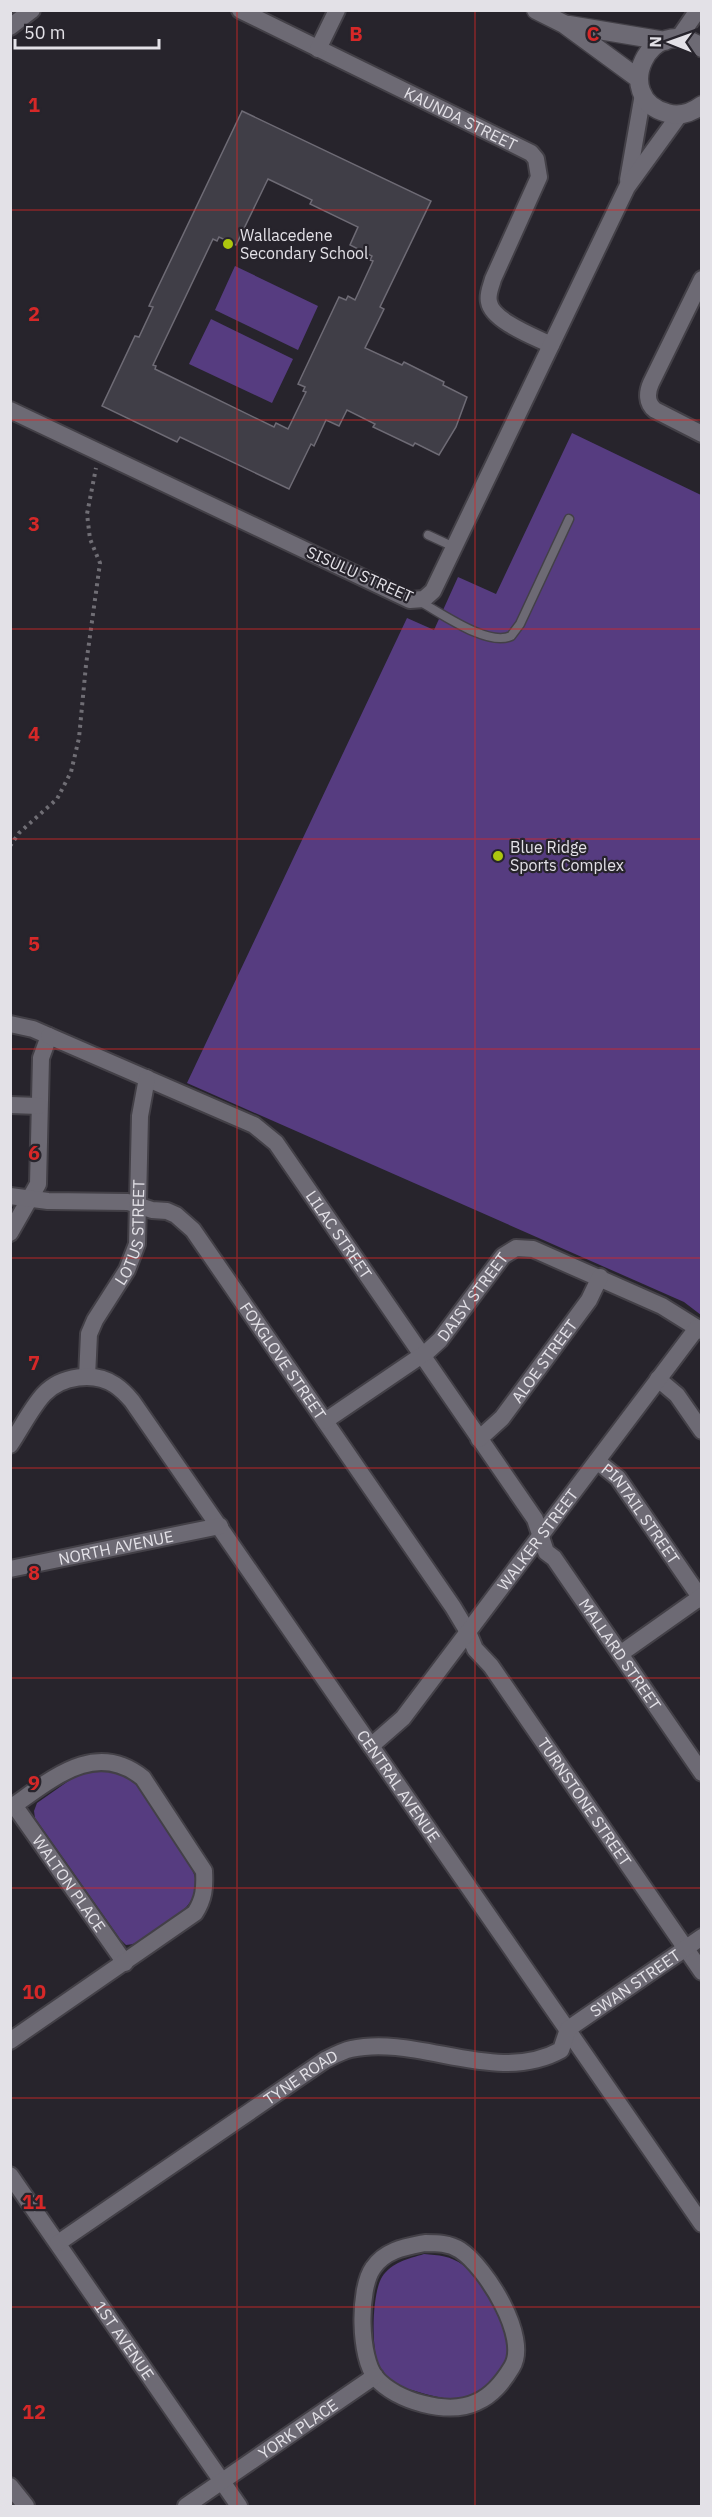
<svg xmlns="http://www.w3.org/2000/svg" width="712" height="2517" viewBox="0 0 712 2517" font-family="'IBM Plex Sans',sans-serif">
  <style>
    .green { fill: #563c80 }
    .building { fill: #403e47; stroke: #6e6b75; stroke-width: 1.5; fill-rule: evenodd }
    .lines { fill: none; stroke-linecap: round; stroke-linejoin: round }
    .service-casing { stroke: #434047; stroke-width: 11 }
    .minor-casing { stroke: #434047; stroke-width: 20 }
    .tertiary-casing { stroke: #434047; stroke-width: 21 }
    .path { stroke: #706e75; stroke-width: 4; stroke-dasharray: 3 4.5; stroke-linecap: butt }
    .service { stroke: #6d6a74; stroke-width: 8 }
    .minor { stroke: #6d6a74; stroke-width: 16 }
    .tertiary { stroke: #6d6a74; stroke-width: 18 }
    .grid { fill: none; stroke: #d62828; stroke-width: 1.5; stroke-opacity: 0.55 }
    .poi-dot { fill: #adc60e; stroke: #27242c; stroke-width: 2 }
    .labels { text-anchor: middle; stroke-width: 4.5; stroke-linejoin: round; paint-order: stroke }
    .street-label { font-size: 16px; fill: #e3e1e7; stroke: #27242c }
    .poi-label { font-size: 16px; fill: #e3e1e7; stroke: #27242c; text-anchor: start }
    .grid-label { font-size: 20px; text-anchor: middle; font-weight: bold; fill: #d62828; stroke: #27242c; stroke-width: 4.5; stroke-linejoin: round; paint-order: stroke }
  </style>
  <rect width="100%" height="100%" fill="#27242c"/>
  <path class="green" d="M235 266 318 306 298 350 215 310Z
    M211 319 293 359 272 403 189 364Z
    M572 433 701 495V1315L684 1302 187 1083 407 618 434 630 458 577 496 594Z
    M111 1770 125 1776 137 1785C151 1806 196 1861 196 1884 196 1902 180 1914 166 1923 154 1932 142 1944 126 1945L120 1939 35 1818 34 1811 37 1803 67 1782 86 1771Z
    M424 2254C438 2255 451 2256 463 2265 475 2275 506 2318 508 2333 510 2339 510 2353 508 2360 507 2365 501 2371 498 2375 475 2409 446 2400 412 2390 405 2388 393 2387 387 2382 369 2368 371 2294 382 2277 392 2262 408 2259 424 2254Z"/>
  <path class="building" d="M242 111 431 201 380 307 384 309 365 348 402 365 404 362 444 382 443 385 467 397 456 427 439 455 415 443 413 446 373 427 375 424 347 410 339 426 326 420 314 446 311 444 289 489 180 437 177 442 102 406 135 336 139 337 153 307 149 306ZM268 179 312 200 310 204 358 227 350 245 372 256 370 260 373 261 355 300 348 296 346 300 339 297 298 384 305 387 303 391 306 392 288 429 276 423 274 427 155 369 156 366 153 365 213 239 217 241 219 237 236 245Z"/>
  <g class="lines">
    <g class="service-casing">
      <path id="service" d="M428 535 454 547
        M419 601C441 613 488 647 511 636L520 624 569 519"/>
    </g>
    <g class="minor-casing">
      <g id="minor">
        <path id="s1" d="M240 10 531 153 536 159 539 177 493 279C491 287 487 294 489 302 492 321 535 337 551 345"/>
        <path d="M10 27 32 10"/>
        <path d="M678 39 698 10"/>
        <path d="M318 49 337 10"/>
        <path d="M628 180 643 94"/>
        <path d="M702 279 651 383C647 392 646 403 655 410L702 434"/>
        <path d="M10 410 410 600 424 599 433 591 627 187 680 114"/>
        <path d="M10 1024 33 1029 49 1036 41 1058 38 1184 10 1233"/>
        <path id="s2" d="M49 1036 254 1125 276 1143 535 1519 546 1552 554 1558 702 1773"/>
        <path d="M10 1105 39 1106"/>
        <path id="s3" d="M10 1196 48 1201 128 1202 152 1210 167 1211 176 1215 193 1230 453 1607 468 1632 475 1649 491 1666 702 1972"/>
        <path id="s4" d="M87 1377 89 1334 95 1320 127 1270 137 1244 140 1116 147 1078"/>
        <path d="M658 1379 677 1395 702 1431"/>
        <path id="s5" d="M325 1421 428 1351 440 1340 503 1256 516 1248 533 1249 662 1306 702 1331"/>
        <path id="s6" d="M479 1439 502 1418 589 1300 600 1277"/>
        <path id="s7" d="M10 1445C21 1429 31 1408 44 1394 61 1376 94 1371 115 1385 121 1389 127 1395 132 1401L702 2224"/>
        <path id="s8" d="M597 1461 618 1478 702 1600"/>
        <path id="s9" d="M10 1569 220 1526"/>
        <path d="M620 1654 702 1596"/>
        <path id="s10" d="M371 1746 403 1718 697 1328"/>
        <path id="s11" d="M14 1805 125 1963"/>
        <path d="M10 1808C51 1780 95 1739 143 1778L204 1871C205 1888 204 1899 195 1913L10 2041"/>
        <path id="s12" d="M10 2175 239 2506"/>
        <path id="s13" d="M58 2243 325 2060C333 2056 342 2051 351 2049 419 2034 496 2086 561 2050L568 2029 702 1937"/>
        <path d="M425 2243C437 2243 449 2243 460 2250 486 2267 530 2338 512 2367 503 2382 493 2395 477 2402 448 2416 396 2401 376 2378 359 2358 358 2289 373 2268 385 2250 405 2247 425 2243Z"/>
        <path d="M10 2486 26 2506"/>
        <path id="s14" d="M186 2506 375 2376"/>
      </g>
    </g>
    <g class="tertiary-casing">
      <path id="tertiary" d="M536 10 564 24 639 79
        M569 25 665 41
        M702 48C650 9 610 98 667 113 679 117 691 113 702 105"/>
    </g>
    <path class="path" d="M10 846 19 833 57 799 71 772 79 738 86 665 100 563 90 539 87 514 96 468"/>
    <use href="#service" class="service"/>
    <use href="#minor" class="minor"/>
    <use href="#tertiary" class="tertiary"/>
  </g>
  <path class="grid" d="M237 10V2506M475 10V2506M10 210H702M10 420H702M10 629H702M10 839H702M10 1049H702M10 1258H702M10 1468H702M10 1678H702M10 1888H702M10 2098H702M10 2307H702"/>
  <g class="poi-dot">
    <circle cx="228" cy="244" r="6"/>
    <circle cx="498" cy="856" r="6"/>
  </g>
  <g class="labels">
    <g class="street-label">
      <text dy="6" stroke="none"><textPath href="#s1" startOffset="246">KAUNDA STREET</textPath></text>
      <text transform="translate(360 574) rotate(24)" y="6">SISULU STREET</text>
      <text dy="6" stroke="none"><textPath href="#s4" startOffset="156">LOTUS STREET</textPath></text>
      <text dy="6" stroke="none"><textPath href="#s2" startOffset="363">LILAC STREET</textPath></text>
      <text dy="6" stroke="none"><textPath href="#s5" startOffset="195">DAISY STREET</textPath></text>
      <text dy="6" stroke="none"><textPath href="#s3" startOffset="350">FOXGLOVE STREET</textPath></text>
      <text dy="6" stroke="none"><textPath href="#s6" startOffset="102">ALOE STREET</textPath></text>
      <text dy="6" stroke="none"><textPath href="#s8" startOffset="69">PINTAIL STREET</textPath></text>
      <text dy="6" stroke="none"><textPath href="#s10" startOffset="266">WALKER STREET</textPath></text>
      <text dy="6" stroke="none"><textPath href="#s9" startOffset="108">NORTH AVENUE</textPath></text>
      <text dy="6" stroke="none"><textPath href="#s2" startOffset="870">MALLARD STREET</textPath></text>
      <text dy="6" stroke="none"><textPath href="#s7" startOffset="630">CENTRAL AVENUE</textPath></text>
      <text dy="6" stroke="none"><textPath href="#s3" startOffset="885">TURNSTONE STREET</textPath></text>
      <text dy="6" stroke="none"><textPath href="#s11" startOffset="96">WALTON PLACE</textPath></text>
      <text dy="6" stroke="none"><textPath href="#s13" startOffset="669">SWAN STREET</textPath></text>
      <text dy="6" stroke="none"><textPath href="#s13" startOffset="294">TYNE ROAD</textPath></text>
      <text dy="6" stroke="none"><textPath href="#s12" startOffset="201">1ST AVENUE</textPath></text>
      <text dy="6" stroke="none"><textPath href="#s14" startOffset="136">YORK PLACE</textPath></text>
    </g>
    <g class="poi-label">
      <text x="240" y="241">Wallacedene<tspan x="240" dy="18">Secondary School</tspan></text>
      <text x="510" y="853">Blue Ridge<tspan x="510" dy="18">Sports Complex</tspan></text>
    </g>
  </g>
  <g class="grid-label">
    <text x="356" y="41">B</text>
    <text x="593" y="41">C</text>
    <text x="34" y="112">1</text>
    <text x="34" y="321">2</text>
    <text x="34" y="531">3</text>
    <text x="34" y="741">4</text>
    <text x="34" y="951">5</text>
    <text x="34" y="1160">6</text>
    <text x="34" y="1370">7</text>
    <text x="34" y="1580">8</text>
    <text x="34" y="1790">9</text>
    <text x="34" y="1999">10</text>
    <text x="34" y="2209">11</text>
    <text x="34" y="2419">12</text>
  </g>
  <rect width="712" height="2517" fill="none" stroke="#e3e1e7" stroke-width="24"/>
  <g transform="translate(670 42) rotate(271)" stroke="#27242c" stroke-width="4.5" paint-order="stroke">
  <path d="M0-4.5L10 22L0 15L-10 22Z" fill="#e3e1e7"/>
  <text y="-9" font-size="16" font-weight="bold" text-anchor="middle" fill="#e3e1e7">N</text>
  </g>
  <path d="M15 39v9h144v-9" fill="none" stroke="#e3e1e7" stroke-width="3"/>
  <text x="24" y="39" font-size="18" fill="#e3e1e7" stroke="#27242c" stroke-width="4.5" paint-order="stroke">50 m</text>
</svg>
